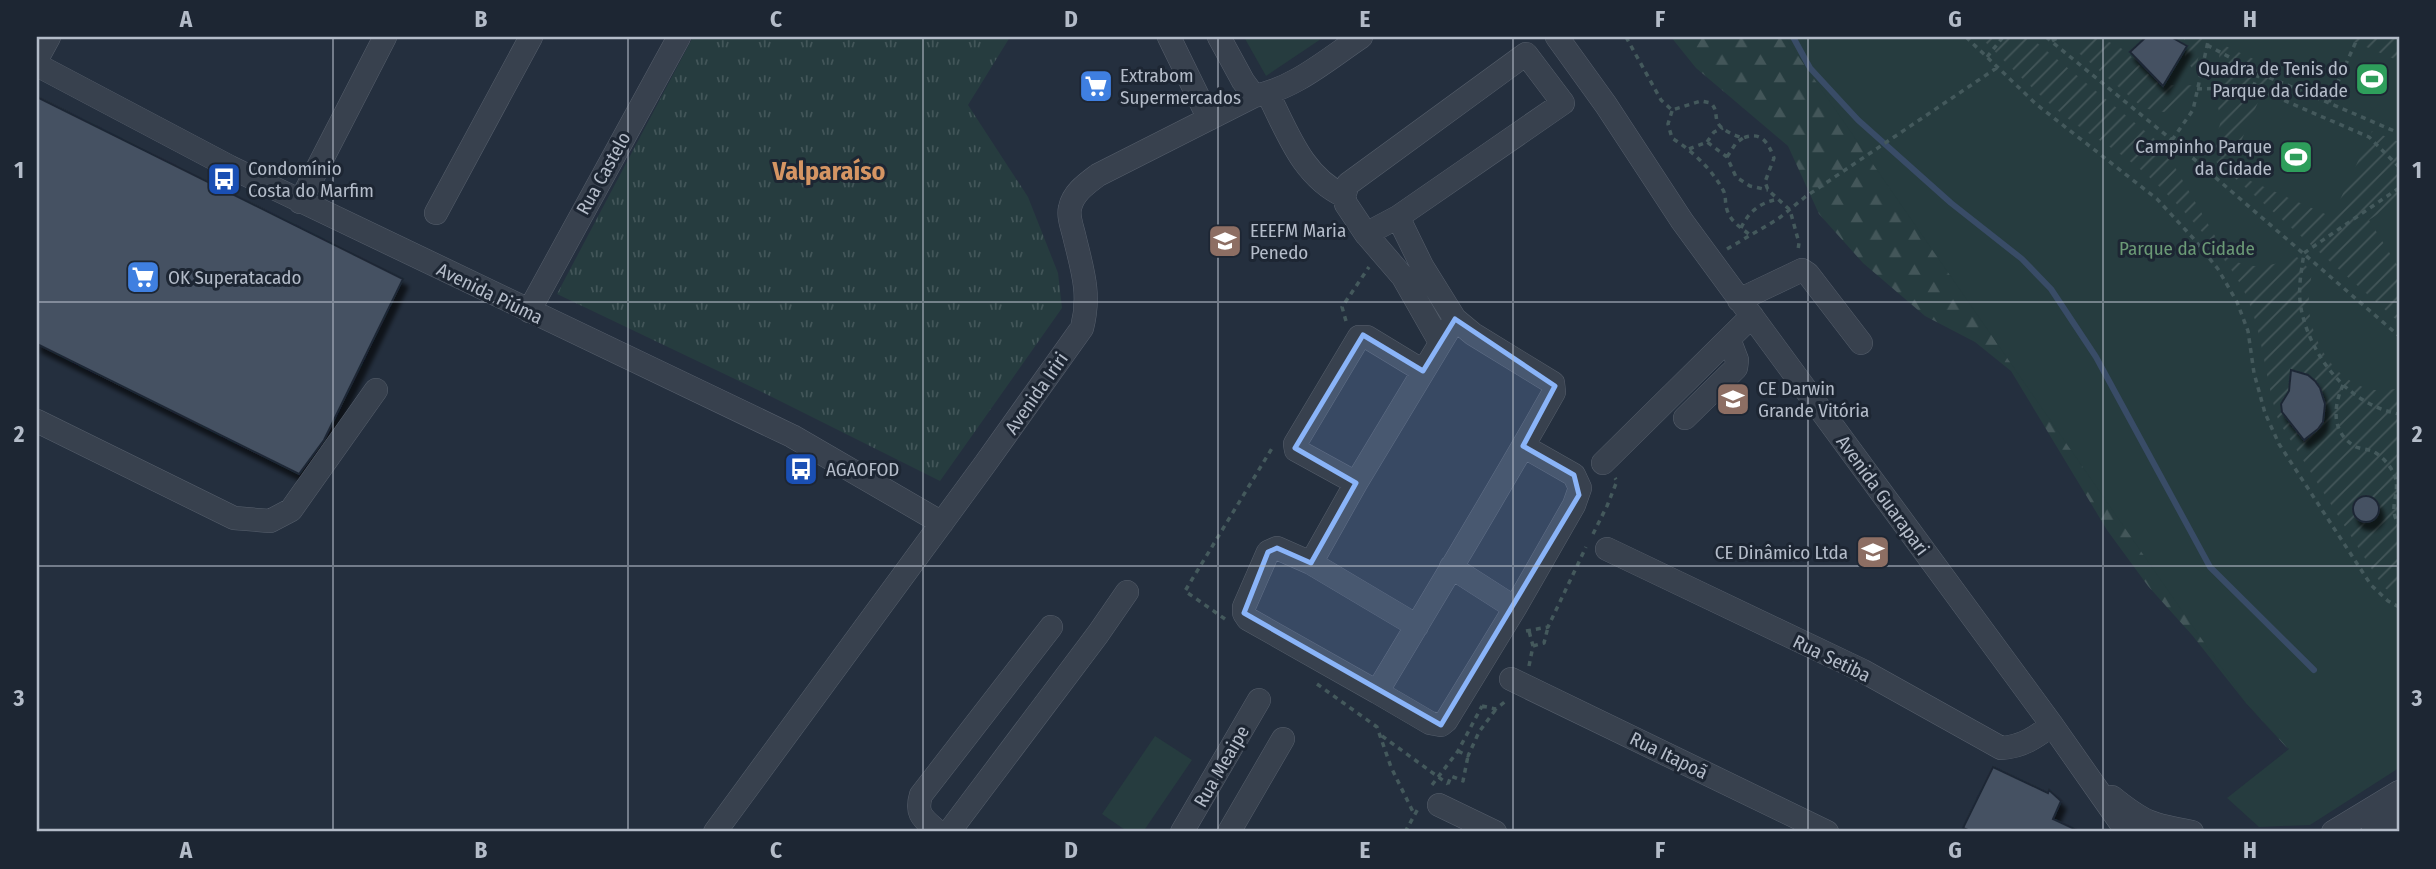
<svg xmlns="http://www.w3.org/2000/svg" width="2436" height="869" viewBox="0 0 2436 869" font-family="'Fira Sans Condensed',sans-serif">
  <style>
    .grass { fill: url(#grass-tufts) }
    .forest { fill: url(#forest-firs) }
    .park { fill: #263c3f }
    .garden { fill: url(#garden-furrows) }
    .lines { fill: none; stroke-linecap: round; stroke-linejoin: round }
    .stream { stroke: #394c67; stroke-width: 6 }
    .building { fill: #455162; stroke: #1f2835; stroke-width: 2; filter: url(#shadow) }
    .minor-casing { stroke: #565f6c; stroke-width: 24 }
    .path { stroke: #44595c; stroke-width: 3.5; stroke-dasharray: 5 5; stroke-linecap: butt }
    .minor { stroke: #38414e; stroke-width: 23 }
    .marked { fill: #8ab4f8; fill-opacity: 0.2; stroke: #8ab4f8; stroke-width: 5; stroke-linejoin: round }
    .grid { fill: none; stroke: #b4bcc9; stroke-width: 2; stroke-opacity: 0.55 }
    .labels { text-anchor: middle; stroke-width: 6; stroke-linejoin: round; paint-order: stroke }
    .poi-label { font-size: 19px; fill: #b4bcc9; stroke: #1d2633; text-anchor: start }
    .street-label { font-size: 19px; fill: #b4bcc9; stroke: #1d2633 }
    .park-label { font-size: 19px; fill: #6b9a76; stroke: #1d2633 }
    .district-label { font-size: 26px; font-weight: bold; fill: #d59563; stroke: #1d2633 }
    .neatline { fill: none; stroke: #b4bcc9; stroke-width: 2.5 }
    .grid-label { font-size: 23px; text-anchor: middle; font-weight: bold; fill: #b4bcc9 }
  </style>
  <defs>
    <pattern id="grass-tufts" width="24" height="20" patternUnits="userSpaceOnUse" patternTransform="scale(1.75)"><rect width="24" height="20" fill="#263c3f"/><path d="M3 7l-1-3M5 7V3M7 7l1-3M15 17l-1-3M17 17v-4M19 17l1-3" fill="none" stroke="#435659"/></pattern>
    <pattern id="forest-firs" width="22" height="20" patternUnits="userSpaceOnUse" patternTransform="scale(1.75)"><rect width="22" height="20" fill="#263c3f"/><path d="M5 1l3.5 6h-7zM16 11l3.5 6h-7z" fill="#435659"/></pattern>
    <pattern id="garden-furrows" width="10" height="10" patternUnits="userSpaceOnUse" patternTransform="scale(1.75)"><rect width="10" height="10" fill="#263c3f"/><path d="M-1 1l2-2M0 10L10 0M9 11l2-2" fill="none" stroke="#435659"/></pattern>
    <filter id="shadow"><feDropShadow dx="4.5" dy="8" stdDeviation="2" flood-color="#0009"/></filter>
  </defs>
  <rect width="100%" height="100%" fill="#242f3e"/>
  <path class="grass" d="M693 37H1010L968 105 1028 197 1058 273 1062 308 940 481 760 391 557 294Z"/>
  <path class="forest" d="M1671 37H1934L2289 750 2246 703 2192 635 2148 586 2107 530 2011 371 1975 342 1925 316 1863 263 1819 214 1788 146 1696 68Z"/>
  <path class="park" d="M1244 37H1324L1266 76Z
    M1785 37H2399V768L2310 825 2259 827 2227 798 2289 749 2246 703Z
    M1155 736 1192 760 1143 832H1128L1102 814Z"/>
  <path class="garden" d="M1980 37H2030L2162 145 2215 236 2227 253 2237 262 2248 266H2264L2284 262 2297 257 2312 272C2310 285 2308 297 2309 310 2314 354 2351 402 2399 388V595L2386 589 2378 579 2279 422C2264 379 2264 330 2243 289 2222 249 2163 185 2127 159 2107 144 2085 132 2066 117 2035 93 2008 64 1980 37Z
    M2094 37C2105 40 2116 44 2125 51 2151 74 2152 89 2192 85L2185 101 2177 110 2164 112 2151 110 2141 106 2074 49Z
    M2180 37H2203L2195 72 2185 59 2184 39Z
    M2222 37H2224L2221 44 2273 68 2228 171 2332 217 2372 131 2399 142V200L2369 220 2399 268V322L2205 152C2208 136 2217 137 2220 124 2222 113 2216 107 2216 97 2216 78 2219 56 2222 37Z
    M2352 37H2399V61L2350 40Z"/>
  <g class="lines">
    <path class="stream" d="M1793 37 1810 68 1858 120 1951 203 2022 259 2051 289 2096 357 2210 567 2314 670"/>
  </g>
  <path class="building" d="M2146 37H2171L2187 46 2163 86 2130 52Z
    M37 97 403 279 324 440 299 474 37 344Z
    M2291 370 2308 375 2315 381 2320 388 2325 404 2323 422 2318 429 2304 440 2282 412 2281 404 2289 391Z
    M2353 509a13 13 0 1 1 26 0a13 13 0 1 1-26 0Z
    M1993 767 2048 793 2049 790 2061 801 2053 819 2081 832H1973L1963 828Z"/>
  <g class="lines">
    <g class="minor-casing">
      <path id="minor" d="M1169 37 1209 119
        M1219 37 1243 81 1254 96
        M1557 37 1606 105 1682 221 2052 725 2127 832
        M37 59 49 37
        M37 65 230 167 792 436 942 523
        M1268 94C1288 133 1302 176 1344 196
        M300 202 385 37
        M436 213 531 37
        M1366 234 1398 217 1563 103 1526 54 1348 184 1344 196 1346 204 1366 234 1403 277 1440 342
        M1739 300 1802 270 1808 274 1861 343
        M529 311 679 37
        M1685 418 1736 368 1737 360 1729 339
        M37 421 234 518 270 521 291 510 376 390
        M1603 463 1752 316
        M1356 483 1296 450 1295 444 1359 337H1367L1423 371
        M1607 549 1863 671 2001 748C2022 747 2036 737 2052 725
        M1311 563 1356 483 1455 319 1422 266 1398 217
        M1451 567 1515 608
        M1417 626 1311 563 1277 548 1268 552 1244 607V613L1248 619 1377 692C1437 592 1497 493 1554 392L1553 383 1473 334 1455 319
        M1511 679 1827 832
        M1377 692 1430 723 1441 725 1446 721 1515 608 1574 505 1580 488 1574 475 1523 446
        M2112 797C2144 823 2152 825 2192 832
        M1439 805 1495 832
        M715 832 985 464 1082 328C1091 293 1082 269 1074 235 1072 227 1068 216 1070 208 1073 193 1086 184 1098 175L1254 96C1294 89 1328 59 1361 37
        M938 832C924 819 915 815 921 795L1051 627
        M949 832 1098 634 1127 592
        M1182 832 1259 700
        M1229 832 1283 739
        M2333 832 2399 792
        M2373 832 2399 815"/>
    </g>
    <path class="path" d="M1626 37 1661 100 1672 110 1701 101 1711 103C1717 110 1715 113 1717 121 1720 130 1734 135 1743 138 1761 131 1768 142 1774 158L1765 182 1768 190 1790 210 1799 243 1798 250
      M1966 37 2036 104 2157 199 2193 238 2218 269 2237 302 2248 331 2254 373 2265 413 2279 444 2371 585 2388 601 2399 607
      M2046 37 2172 140 2399 336
      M2052 41 2059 37
      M2207 45 2259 73 2399 133
      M1987 57 2003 37
      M2253 87 2259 73
      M2197 89 2253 87 2369 137 2399 167
      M2329 102 2358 37
      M1672 111 1668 124 1672 138C1692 151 1711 168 1723 190 1726 195 1725 200 1726 206 1729 221 1739 226 1750 235
      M2172 140 2193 110 2209 37
      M1707 142 1714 132 1723 128
      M1689 149 1707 142 1727 157 1736 177 1750 186 1768 190
      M1727 157 1736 143 1743 138
      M2399 188 2304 253C2301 273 2297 293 2302 313 2313 360 2350 405 2399 414
      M1741 228C1749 211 1761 202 1779 199
      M1727 249 1778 219 1805 197 1998 67
      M1346 321 1342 307 1369 267
      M2343 385C2333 407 2331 433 2356 447 2361 449 2367 449 2372 451 2381 455 2390 465 2394 474 2400 488 2393 499 2394 512 2394 516 2398 523 2399 527
      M1593 534 1607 506 1617 481 1615 478
      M1225 619 1185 591 1274 445
      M1526 631 1548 627 1586 547
      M1533 646 1544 643 1548 627
      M1529 666 1533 646 1529 631
      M1317 684 1377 727 1391 767 1414 814
      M1482 706 1496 709 1507 700
      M1382 736 1448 784
      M1458 751 1468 756 1479 732 1496 709
      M1448 784 1451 776 1463 781 1468 756
      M1432 785 1458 751 1482 706
      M1405 832 1419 807"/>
    <use href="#minor" class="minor"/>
  </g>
  <path class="marked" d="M1455 319 1555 386 1523 446 1574 475 1579 495 1441 725 1244 613 1268 552 1277 548 1311 563 1356 483 1295 448 1363 335 1423 371Z"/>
  <path class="grid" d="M333 37V832M628 37V832M923 37V832M1218 37V832M1513 37V832M1808 37V832M2103 37V832M37 302H2399M37 566H2399"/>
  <defs>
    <g id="stadium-square" transform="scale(1.75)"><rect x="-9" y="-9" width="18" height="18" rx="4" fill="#2e9e5b" stroke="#1d2633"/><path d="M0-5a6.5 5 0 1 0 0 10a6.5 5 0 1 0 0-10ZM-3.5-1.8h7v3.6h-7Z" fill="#fff"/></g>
    <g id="supermarket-square" transform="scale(1.75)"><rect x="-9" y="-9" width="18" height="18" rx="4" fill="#3f7fe0" stroke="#1d2633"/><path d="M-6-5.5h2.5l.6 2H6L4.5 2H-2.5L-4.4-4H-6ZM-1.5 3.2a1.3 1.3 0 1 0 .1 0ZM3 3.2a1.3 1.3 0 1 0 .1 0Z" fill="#fff"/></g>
    <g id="bus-square" transform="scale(1.75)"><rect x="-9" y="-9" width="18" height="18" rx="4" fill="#1a4fb4" stroke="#1d2633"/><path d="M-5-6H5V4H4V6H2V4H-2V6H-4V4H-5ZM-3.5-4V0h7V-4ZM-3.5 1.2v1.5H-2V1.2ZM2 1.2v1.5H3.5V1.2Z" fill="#fff"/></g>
    <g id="school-square" transform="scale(1.75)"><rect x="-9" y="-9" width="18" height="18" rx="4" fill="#8d6e63" stroke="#1d2633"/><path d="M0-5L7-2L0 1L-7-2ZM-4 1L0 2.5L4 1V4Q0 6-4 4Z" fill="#fff"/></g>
  </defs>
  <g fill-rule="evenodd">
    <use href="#stadium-square" x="2372" y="79"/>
    <use href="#supermarket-square" x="1096" y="86"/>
    <use href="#stadium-square" x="2296" y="157"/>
    <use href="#bus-square" x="224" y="179"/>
    <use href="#school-square" x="1225" y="241"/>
    <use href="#supermarket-square" x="143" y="277"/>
    <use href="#school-square" x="1733" y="399"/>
    <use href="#bus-square" x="801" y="469"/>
    <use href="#school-square" x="1873" y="552"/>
  </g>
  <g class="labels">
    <g class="poi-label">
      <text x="2348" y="75" text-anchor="end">Quadra de Tenis do<tspan x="2348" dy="22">Parque da Cidade</tspan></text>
      <text x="1120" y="82">Extrabom<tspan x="1120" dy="22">Supermercados</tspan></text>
      <text x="2272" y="153" text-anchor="end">Campinho Parque<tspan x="2272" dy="22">da Cidade</tspan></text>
      <text x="248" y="175">Condomínio<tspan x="248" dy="22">Costa do Marfim</tspan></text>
      <text x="1250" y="237">EEEFM Maria<tspan x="1250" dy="22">Penedo</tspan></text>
      <text x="168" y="284">OK Superatacado</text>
      <text x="1758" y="395">CE Darwin<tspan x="1758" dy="22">Grande Vitória</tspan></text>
      <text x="826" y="476">AGAOFOD</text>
      <text x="1848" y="559" text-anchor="end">CE Dinâmico Ltda</text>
    </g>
    <g class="street-label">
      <text transform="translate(603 173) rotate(-61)" y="7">Rua Castelo</text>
      <text transform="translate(490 293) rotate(26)" y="7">Avenida Piúma</text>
      <text transform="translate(1036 393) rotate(-55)" y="7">Avenida Iriri</text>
      <text transform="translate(1883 495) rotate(54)" y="7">Avenida Guarapari</text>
      <text transform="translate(1832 658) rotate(26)" y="7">Rua Setiba</text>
      <text transform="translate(1669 755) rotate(26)" y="7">Rua Itapoã</text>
      <text transform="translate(1221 766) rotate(-60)" y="7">Rua Meaipe</text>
    </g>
    <g class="park-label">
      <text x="2187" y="255">Parque da Cidade</text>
    </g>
    <g class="district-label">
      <text x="829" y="180">Valparaíso</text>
    </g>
  </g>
  <rect width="2436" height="869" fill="none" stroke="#1d2633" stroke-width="77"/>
  <rect x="38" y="38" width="2360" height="792" class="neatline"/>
  <g class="grid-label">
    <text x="186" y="27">A</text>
    <text x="481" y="27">B</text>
    <text x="776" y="27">C</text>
    <text x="1071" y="27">D</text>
    <text x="1365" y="27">E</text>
    <text x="1660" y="27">F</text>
    <text x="1955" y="27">G</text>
    <text x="2250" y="27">H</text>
    <text x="19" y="178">1</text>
    <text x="2417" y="178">1</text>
    <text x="19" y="442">2</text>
    <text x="2417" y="442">2</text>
    <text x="19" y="706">3</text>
    <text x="2417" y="706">3</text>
    <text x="186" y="858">A</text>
    <text x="481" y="858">B</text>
    <text x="776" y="858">C</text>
    <text x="1071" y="858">D</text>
    <text x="1365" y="858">E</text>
    <text x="1660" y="858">F</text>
    <text x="1955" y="858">G</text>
    <text x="2250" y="858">H</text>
  </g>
</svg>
